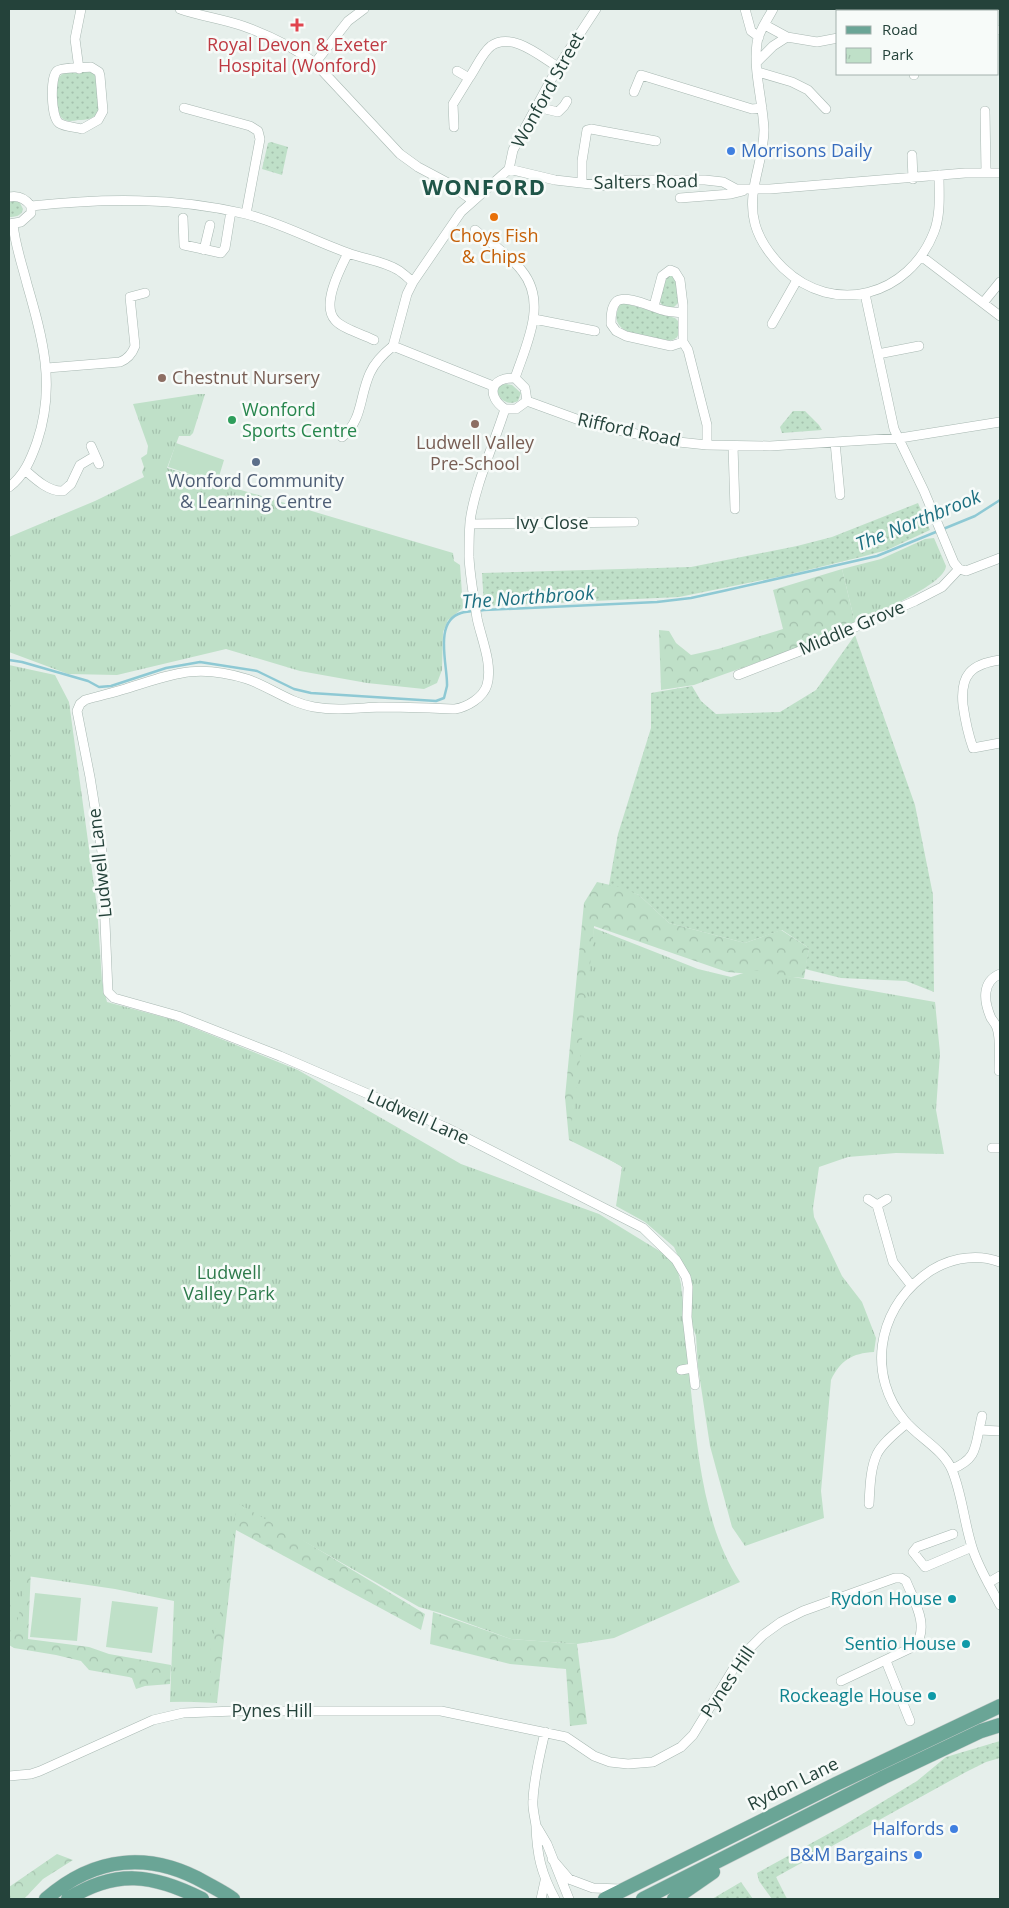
<svg xmlns="http://www.w3.org/2000/svg" width="1009" height="1908" viewBox="0 0 1009 1908" font-family="'Open Sans',sans-serif">
  <style>
    .grass { fill: url(#grass-dots) }
    .forest { fill: url(#forest-crowns) }
    .park { fill: url(#park-tufts) }
    .pitch { fill: #bfe0c8 }
    .lines { fill: none; stroke-linecap: round; stroke-linejoin: round }
    .stream { stroke: #8ec9d4; stroke-width: 2.5 }
    .minor-casing { stroke: #a8b8b2; stroke-width: 10 }
    .primary-casing { stroke: #c2cac8; stroke-width: 15 }
    .minor { stroke: #fff; stroke-width: 9 }
    .primary { stroke: #6aa596; stroke-width: 14 }
    .health-dot { fill: #e0444e; stroke: #f7fbf9; stroke-width: 2 }
    .shop-dot { fill: #3f7fe0; stroke: #f7fbf9; stroke-width: 2 }
    .food-dot { fill: #e8710a; stroke: #f7fbf9; stroke-width: 2 }
    .education-dot { fill: #8d6e63; stroke: #f7fbf9; stroke-width: 2 }
    .leisure-dot { fill: #2e9e5b; stroke: #f7fbf9; stroke-width: 2 }
    .service-dot { fill: #5c6f8a; stroke: #f7fbf9; stroke-width: 2 }
    .culture-dot { fill: #0f9aa8; stroke: #f7fbf9; stroke-width: 2 }
    .labels { text-anchor: middle; stroke-width: 5; stroke-linejoin: round; paint-order: stroke }
    .health-label { font-size: 18px; fill: #be3a42; stroke: #f7fbf9 }
    .street-label { font-size: 18px; fill: #24423a; stroke: #f7fbf9 }
    .shop-label { font-size: 18px; fill: #366cbe; stroke: #f7fbf9; text-anchor: end }
    .food-label { font-size: 18px; fill: #c56008; stroke: #f7fbf9 }
    .education-label { font-size: 18px; fill: #785e54; stroke: #f7fbf9; text-anchor: start }
    .leisure-label { font-size: 18px; fill: #27864d; stroke: #f7fbf9; text-anchor: start }
    .service-label { font-size: 18px; fill: #4e5e75; stroke: #f7fbf9 }
    .park-label { font-size: 18px; fill: #2d7a4b; stroke: #f7fbf9 }
    .culture-label { font-size: 18px; fill: #0d838f; stroke: #f7fbf9; text-anchor: end }
    .water-label { font-size: 19px; font-style: italic; fill: #1c6f80; stroke: #f7fbf9 }
    .district-label { font-size: 22px; font-weight: bold; letter-spacing: 1px; fill: #1f5548; stroke: #f7fbf9 }
  </style>
  <defs>
    <pattern id="grass-dots" width="8" height="8" patternUnits="userSpaceOnUse" patternTransform="scale(1.25)"><rect width="8" height="8" fill="#bfe0c8"/><path d="M2 2h.1M6 6h.1" fill="none" stroke="#a4c1ad" stroke-width="1.8" stroke-linecap="round"/></pattern>
    <pattern id="forest-crowns" width="20" height="18" patternUnits="userSpaceOnUse" patternTransform="scale(1.25)"><rect width="20" height="18" fill="#bfe0c8"/><path d="M2 6a3 3 0 1 1 6 0M12 15a3 3 0 1 1 6 0" fill="none" stroke="#a4c1ad"/></pattern>
    <pattern id="park-tufts" width="24" height="20" patternUnits="userSpaceOnUse" patternTransform="scale(1.25)"><rect width="24" height="20" fill="#bfe0c8"/><path d="M3 7l-1-3M5 7V3M7 7l1-3M15 17l-1-3M17 17v-4M19 17l1-3" fill="none" stroke="#a4c1ad"/></pattern>
  </defs>
  <rect width="100%" height="100%" fill="#e6efeb"/>
  <path class="grass" d="M86 68 97 74 99 112C93 119 88 120 78 120 73 121 68 122 63 119 55 114 53 82 60 76 66 70 78 70 86 68Z
    M271 142 288 147 282 175 262 169 268 143Z
    M9 200 19 201 23 209C22 216 15 217 9 217Z
    M667 276H673L677 279 680 301 673 308 663 306 659 301 662 282Z
    M624 303 675 318 679 322 680 332C678 336 676 339 672 340 666 341 658 338 652 337 633 334 607 331 620 304Z
    M506 384 512 385 521 393 518 401C508 406 499 400 497 390L500 385Z
    M793 411H805L819 425 822 430 782 433 780 427Z
    M918 503 930 530 887 550 861 557 783 576 679 597 484 606 482 573 691 567 797 546 832 537Z
    M855 635 915 805 933 895 934 992 906 981 841 978 805 969 809 948 782 930 745 943 669 923 639 895 609 885 618 834 651 728V693L692 686 701 701 716 714 780 712 816 690Z
    M1000 1741V1758L986 1762 966 1772 776 1877 787 1899H772L759 1881 757 1873 839 1828 917 1781 946 1757Z
    M741 1882 753 1899H712Z"/>
  <path class="forest" d="M842 569 855 623 789 651 694 685 661 690 659 630 669 631 676 643 691 655 718 649 783 629 773 590Z
    M597 882 619 887 639 895 669 923 745 943 781 930 809 948 804 978 727 972 594 926 591 1035 628 1169 569 1140 565 1097 584 903Z
    M9 1438 212 1485 425 1614 421 1630 236 1530 217 1703 172 1701 198 1506 31 1568 28 1639 89 1647 109 1654 171 1665 170 1684 145 1686 136 1689 132 1678 129 1677 89 1670 81 1661 56 1655 14 1648 9 1645Z
    M433 1612 511 1639 577 1644 587 1724 570 1726 566 1669 510 1664 430 1644Z
    M57 1854 73 1860 43 1879 24 1899H9V1887Z"/>
  <path class="park" d="M198 394H205L193 433 190 436H179L167 468 453 553 454 561 460 565 463 608 448 620 443 632 442 670 437 683 424 689 367 683 300 671 226 649 117 675 68 674 9 652V537L95 501 144 477 142 472 144 467 141 458 147 454 148 446 133 404Z
    M934 538 946 566C945 585 873 614 855 623L842 569 881 559 925 539Z
    M9 665 55 675 69 702 97 907 102 981 107 1002 174 1020 298 1070 461 1164 599 1214 666 1255 677 1268 681 1284C684 1320 688 1356 691 1391 698 1455 704 1527 740 1582L614 1638 577 1644 511 1639 440 1613 419 1607 237 1503 225 1597 211 1642 210 1701 170 1702 174 1601 115 1589 27 1576 14 1638H9Z
    M594 928 698 969 731 977 753 970 935 1002 940 1053 936 1110 944 1154 896 1153 848 1157 819 1167 813 1208 814 1217 842 1276 862 1302 876 1338 874 1352C852 1353 840 1361 831 1380L821 1491 824 1518 745 1546 732 1527 710 1446 698 1367 696 1336 691 1322 687 1276 674 1247 645 1222 616 1206 622 1167 569 1136 575 1105Z"/>
  <path class="pitch" d="M176 443 224 460 217 483 168 467Z
    M35 1593 81 1598 77 1641 30 1637Z
    M112 1601 158 1607 152 1653 106 1647Z"/>
  <g class="lines">
    <path class="stream" d="M9 660 22 662 88 681 99 687 111 686 166 668 200 662 257 671 294 689 311 693 436 701 444 698C445 694 446 690 447 686 448 667 433 621 461 613 468 611 477 611 484 610L657 602 691 598 723 591 877 556 975 516 1000 500"/>
    <g class="minor-casing">
      <path id="minor" d="M180 9C200 16 222 19 243 26 268 35 293 47 315 63L400 154 418 167 448 183 472 200
        M745 9 751 31 759 37
        M773 9C768 19 758 32 757 43 753 71 763 101 764 130 764 162 746 191 755 224 760 242 770 255 783 268 834 317 909 296 934 232 941 214 939 194 939 175
        M957 9 962 11
        M894 11 896 9
        M765 25 787 37
        M998 30H1000
        M757 62 773 46 787 37 817 42 838 38
        M315 63 348 21 364 9
        M91 67 99 72 100 76 103 111 98 120 82 129C75 127 65 127 59 123 51 117 50 78 57 71 62 67 83 68 91 67Z
        M79 69 75 39 81 9
        M457 71 469 78C476 68 482 53 491 46 512 31 541 57 558 67
        M758 72 792 82 808 90 826 109
        M914 74V75
        M634 92 641 75 752 109 762 108
        M537 107 558 112 564 106 567 101
        M184 108 250 126 258 131 260 139 246 214
        M985 111 986 172
        M454 127 453 104 469 78
        M912 155 913 179
        M509 169 555 180 608 186 627 180H705L723 182 736 189H770L965 173H1000
        M582 183V161L587 130 591 129 656 141
        M9 197C18 195 25 198 31 206V213L21 222 9 224
        M680 198 731 194 743 191
        M31 206C103 198 175 197 246 214 281 223 314 241 348 253 364 259 384 261 398 270 403 273 408 278 413 282
        M183 218 184 245 221 253 225 248 231 211
        M475 230C490 243 510 255 522 271 548 303 526 345 515 378
        M204 250 210 225
        M348 253C340 269 321 305 335 320 341 328 364 335 374 340
        M921 256 1000 316
        M865 294 894 429 924 491 954 563 959 569 966 571 1000 558
        M983 303 1000 282
        M654 306 662 276 670 270 675 272 680 280 683 305V342L671 346 626 336 616 331 611 324C611 317 611 306 617 301 627 294 655 309 666 311 671 312 677 312 682 313
        M534 319 595 331
        M772 324 797 280
        M683 342 688 350 707 425V445
        M393 346 407 294 413 282 461 212 509 169 513 150 558 67 596 9
        M393 346 493 386
        M878 354 919 346
        M47 368 120 362C128 359 132 354 135 346L130 297 145 293
        M515 378 525 388 527 401 516 409H505C486 396 490 377 515 378Z
        M527 401 590 424 669 441 707 445 770 446 900 438 1000 422
        M505 409C494 444 474 488 470 522 469 534 469 546 469 557 470 577 474 598 477 618 481 638 493 664 487 685 483 698 467 707 455 709 429 708 404 707 379 707 357 708 336 711 314 707 290 703 270 687 247 679 196 663 173 674 125 689 112 693 98 696 85 700L80 704 77 711 90 777 102 852 108 992 114 998 178 1016 280 1056 447 1128 643 1228 676 1260 686 1277 688 1287 687 1317 695 1385
        M342 437C363 420 359 397 370 373 375 362 383 354 393 346
        M835 442 840 495
        M91 446 99 464
        M733 446 735 509
        M25 470C35 479 49 492 63 491L71 484 80 465 95 456
        M9 487C24 476 31 459 37 442 56 386 43 339 27 284 22 264 15 245 13 224
        M470 524 634 522
        M1000 660C971 664 960 675 963 705 965 719 968 734 973 748L1000 743
        M738 675 800 651 915 601 942 587 959 569
        M999 1071C999 1059 1001 1039 997 1028 996 1024 993 1021 991 1018 984 1002 981 982 1000 974
        M992 1148H1000
        M868 1199 877 1205
        M887 1199 877 1205 893 1262 911 1285
        M1000 1262C974 1252 944 1259 922 1277 877 1312 867 1376 905 1421 919 1438 943 1449 952 1470 962 1494 964 1522 972 1547 978 1567 990 1586 1000 1605
        M681 1370 692 1368
        M979 1430 982 1416
        M952 1469C974 1460 975 1451 979 1430L1000 1431
        M869 1504C870 1488 870 1469 877 1454 883 1442 897 1432 907 1423
        M953 1534 917 1547 913 1552 925 1567 972 1547
        M988 1583 1000 1576
        M886 1661 910 1721
        M545 1732C540 1754 534 1777 533 1800 532 1808 535 1817 536 1826 537 1855 541 1873 555 1899
        M9 1776 31 1774 40 1771 153 1720 183 1713 235 1711H441L566 1737 594 1756 610 1762 628 1764 653 1762 681 1747 693 1735 740 1658 763 1635 781 1622 803 1611 895 1578H901L906 1581C914 1601 930 1626 915 1646L841 1681
        M537 1827 547 1844 569 1899
        M552 1859 569 1879 593 1888 621 1889
        M541 1899 545 1881"/>
    </g>
    <g class="primary-casing">
      <path id="primary" d="M46 1899C95 1856 150 1851 206 1883 215 1888 225 1893 233 1899
        M68 1899C116 1869 153 1874 202 1899
        M605 1899 836 1784 1000 1706
        M643 1899 884 1777 981 1731 1000 1725
        M674 1899 713 1872"/>
    </g>
    <use href="#minor" class="minor"/>
    <use href="#primary" class="primary"/>
  </g>
  <path class="health-dot" d="M294.5 17.5h5v5h5v5h-5v5h-5v-5h-5v-5h5z"/>
  <g class="shop-dot">
    <circle cx="731" cy="151" r="5"/>
    <circle cx="954" cy="1829" r="5"/>
    <circle cx="918" cy="1855" r="5"/>
  </g>
  <circle class="food-dot" cx="494" cy="217" r="5"/>
  <g class="education-dot">
    <circle cx="162" cy="378" r="5"/>
    <circle cx="475" cy="424" r="5"/>
  </g>
  <circle class="leisure-dot" cx="232" cy="420" r="5"/>
  <circle class="service-dot" cx="256" cy="462" r="5"/>
  <g class="culture-dot">
    <circle cx="952" cy="1599" r="5"/>
    <circle cx="966" cy="1644" r="5"/>
    <circle cx="932" cy="1696" r="5"/>
  </g>
  <g class="labels">
    <g class="health-label">
      <text x="297" y="51">Royal Devon &amp; Exeter<tspan x="297" dy="21">Hospital (Wonford)</tspan></text>
    </g>
    <g class="street-label">
      <text transform="translate(548 90) rotate(-61)" y="6">Wonford Street</text>
      <text transform="translate(646 182) rotate(-1)" y="6">Salters Road</text>
      <text transform="translate(629 430) rotate(12)" y="6">Rifford Road</text>
      <text x="552" y="529">Ivy Close</text>
      <text transform="translate(852 628) rotate(-23)" y="6">Middle Grove</text>
      <text transform="translate(100 863) rotate(-96)" y="6">Ludwell Lane</text>
      <text transform="translate(418 1117) rotate(24)" y="6">Ludwell Lane</text>
      <text transform="translate(728 1682) rotate(-56)" y="6">Pynes Hill</text>
      <text x="272" y="1717">Pynes Hill</text>
      <text transform="translate(793 1784) rotate(-26)" y="6">Rydon Lane</text>
    </g>
    <g class="shop-label">
      <text x="741" y="157" text-anchor="start">Morrisons Daily</text>
      <text x="944" y="1835">Halfords</text>
      <text x="908" y="1861">B&amp;M Bargains</text>
    </g>
    <g class="food-label">
      <text x="494" y="242">Choys Fish<tspan x="494" dy="21">&amp; Chips</tspan></text>
    </g>
    <g class="education-label">
      <text x="172" y="384">Chestnut Nursery</text>
      <text x="475" y="449" text-anchor="middle">Ludwell Valley<tspan x="475" dy="21">Pre-School</tspan></text>
    </g>
    <g class="leisure-label">
      <text x="242" y="416">Wonford<tspan x="242" dy="21">Sports Centre</tspan></text>
    </g>
    <g class="service-label">
      <text x="256" y="487">Wonford Community<tspan x="256" dy="21">&amp; Learning Centre</tspan></text>
    </g>
    <g class="park-label">
      <text x="229" y="1279">Ludwell<tspan x="229" dy="21">Valley Park</tspan></text>
    </g>
    <g class="culture-label">
      <text x="942" y="1605">Rydon House</text>
      <text x="956" y="1650">Sentio House</text>
      <text x="922" y="1702">Rockeagle House</text>
    </g>
    <g class="water-label">
      <text transform="translate(918 520) rotate(-22)" y="7">The Northbrook</text>
      <text transform="translate(528 597) rotate(-4)" y="7">The Northbrook</text>
    </g>
    <g class="district-label">
      <text x="484" y="195">WONFORD</text>
    </g>
  </g>
  <rect width="1009" height="1908" fill="none" stroke="#24423a" stroke-width="20"/>
  <rect x="836" y="10" width="162" height="65" fill="#f7fbf9" stroke="#a3b1ad"/>
  <rect x="846" y="26" width="25" height="8" fill="#6aa596" stroke="#a3b1ad"/>
  <text x="882" y="35" font-size="15" fill="#24423a">Road</text>
  <rect x="846" y="48" width="25" height="15" fill="url(#park-tufts)" stroke="#a3b1ad"/>
  <text x="882" y="60" font-size="15" fill="#24423a">Park</text>
</svg>
